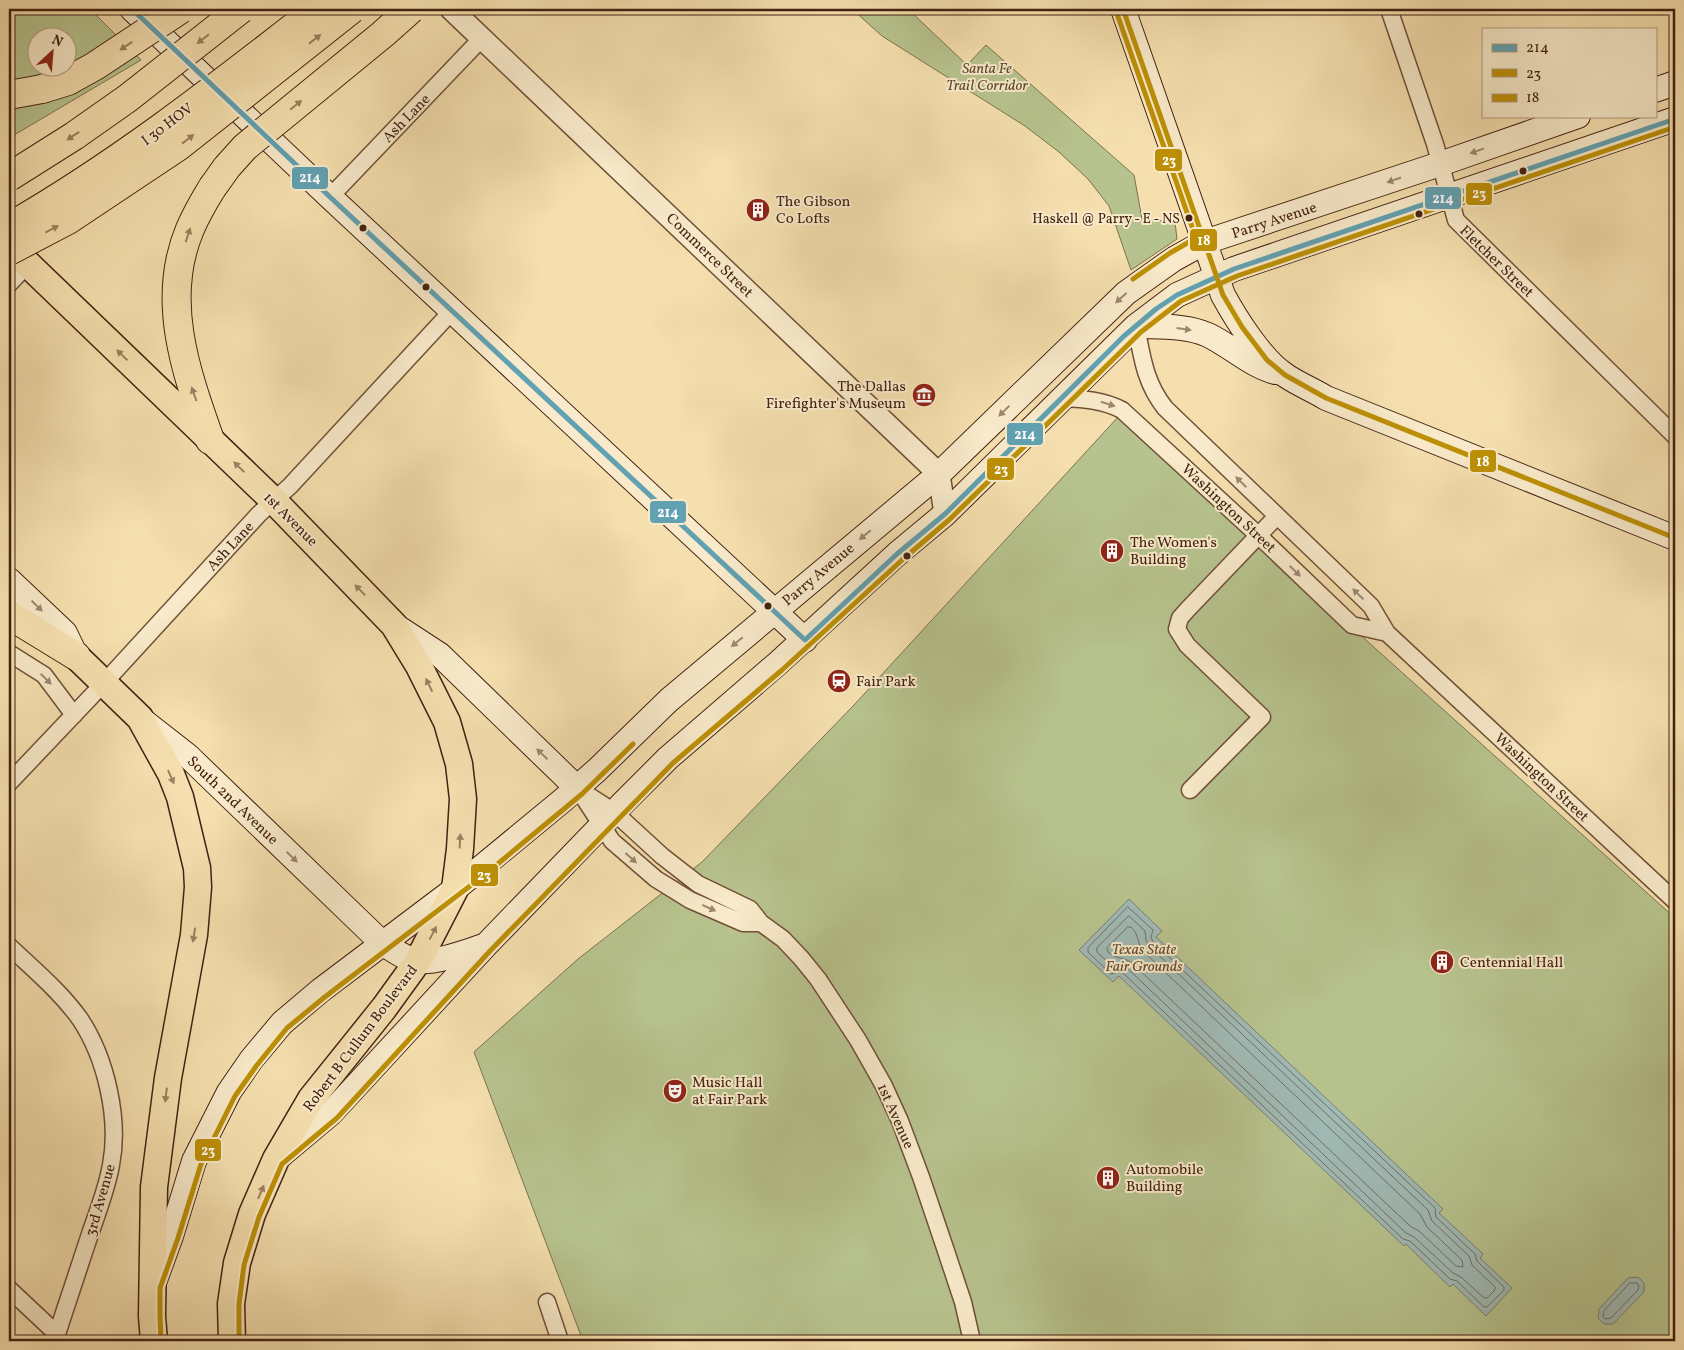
<svg xmlns="http://www.w3.org/2000/svg" width="1684" height="1350" viewBox="0 0 1684 1350" font-family="Vollkorn,serif">
  <style>
    .green { fill: #b7c38e; stroke: #7d7250; fill-rule: evenodd }
    .water { fill: #a0bab5; stroke: #7b7d73 }
    .lines { fill: none; stroke-linecap: round; stroke-linejoin: round }
    .shore { stroke: #726e63; stroke-width: 1 }
    .minor-casing { stroke: #705038; stroke-width: 19 }
    .tertiary-casing { stroke: #705038; stroke-width: 24 }
    .secondary-casing { stroke: #432111; stroke-width: 26 }
    .primary-casing { stroke: #432111; stroke-width: 29 }
    .motorway-casing { stroke: #432111; stroke-width: 30 }
    .minor { stroke: #f8eaca; stroke-width: 16 }
    .tertiary { stroke: #f8eaca; stroke-width: 21 }
    .secondary { stroke: #f8eaca; stroke-width: 24 }
    .primary { stroke: #f5dfae; stroke-width: 26 }
    .motorway { stroke: #f5dfae; stroke-width: 28 }
    .motorway-bridge-casing { stroke: #432111; stroke-width: 30; stroke-linecap: butt }
    .motorway-bridge { stroke: #f5dfae; stroke-width: 28 }
    .bus-1-casing { stroke: #f8eaca; stroke-width: 9 }
    .bus-2-casing { stroke: #f8eaca; stroke-width: 9 }
    .bus-3-casing { stroke: #f8eaca; stroke-width: 9 }
    .bus-1 { stroke: #61a1b2; stroke-width: 5 }
    .bus-2 { stroke: #bd9006; stroke-width: 5 }
    .bus-3 { stroke: #bd9006; stroke-width: 5 }
    .oneway { fill: #9c8060 }
    .oneway2 { fill: #9e866e }
    .bus-dot { fill: #432111; stroke: #f8eaca; stroke-width: 2 }
    .labels { text-anchor: middle; stroke-width: 4; stroke-linejoin: round; paint-order: stroke }
    .bus-label { font-size: 14px; fill: #432111; stroke: #f8eaca; text-anchor: end }
    .park-label { font-size: 15px; font-style: italic; fill: #604a30; stroke: #f8eaca }
    .street-label { font-size: 15px; fill: #432111; stroke: #f8eaca }
    .poi-label { font-size: 15px; fill: #432111; stroke: #f8eaca; text-anchor: start }
    .line-badge { stroke: #f8eaca; stroke-width: 2 }
    .badge-label { font-size: 14px; text-anchor: middle; font-weight: bold; fill: #fff }
  </style>
  <rect width="100%" height="100%" fill="#f5dfae"/>
  <filter id="stains"><feTurbulence type="fractalNoise" baseFrequency=".004" numOctaves="4"/><feColorMatrix values="0 0 0 0 .2 0 0 0 0 .09 0 0 0 0 .02 0 0 0 .5 -.17"/></filter>
  <radialGradient id="worn" r=".72"><stop offset=".6" stop-color="#630" stop-opacity="0"/><stop offset="1" stop-color="#630" stop-opacity=".3"/></radialGradient>
  <path class="green" d="M9 9H90L141 60 9 138ZM38 38H68V68H38Z
    M852 9H908L967 65 986 45 1134 175 1142 219 1175 222 1177 239 1131 270 1109 206 1088 179 1059 152 1025 126 882 36Z
    M1118 417 1675 918V1341H583L474 1052 578 959 702 862 854 705Z"/>
  <path class="water" d="M1129 899 1162 931 1156 937 1443 1209 1439 1213 1483 1254 1480 1258 1512 1288 1486 1316 1453 1284 1450 1287 1406 1244 1404 1246 1119 976 1113 982 1079 950Z
    M1638 1277 1644 1283V1292L1613 1324H1604L1598 1318 1599 1309 1628 1278Z"/>
  <g class="lines">
    <path class="shore" d="M1128 907 1153 930 1151 937 1153 942 1435 1208 1436 1217 1475 1254 1477 1261 1504 1287V1290L1487 1307H1484L1457 1281 1450 1279 1410 1241 1403 1239 1123 973 1118 972 1111 974 1088 952V948Z
      M1129 916 1145 931 1146 940 1149 946 1428 1210 1432 1221 1469 1256 1472 1265 1495 1287V1290L1487 1298H1484L1461 1277 1453 1273 1414 1237 1406 1233 1127 968 1120 965 1112 966 1097 952V948Z
      M1128 927H1131C1140 936 1136 942 1144 952L1420 1214 1427 1227 1462 1260 1463 1267 1456 1266 1419 1231 1410 1226 1132 963C1122 956 1117 960 1108 952L1107 948Z
      M1630 1283H1637L1639 1286 1638 1290 1611 1318 1605 1319 1603 1316 1604 1311Z"/>
    <g class="minor-casing">
      <path id="minor" d="M1389 9 1435 144 1456 220 1675 436
        M330 197 482 38
        M9 284 28 264
        M1136 326C1142 357 1145 383 1165 408L1371 606 1387 633 1675 901
        M1063 398C1083 399 1103 400 1122 410L1258 535 1352 625 1387 633
        M9 653 44 675 74 715
        M9 783 103 684 259 514 290 486 452 311
        M577 788 614 812 662 856 698 884 750 909 761 923 783 939 801 958 818 979 858 1040 884 1086 900 1121 921 1177 944 1245 963 1302 972 1341
        M1190 790 1262 717 1187 645 1177 629 1180 618 1188 609 1277 516
        M580 792 612 841 656 879 690 900 743 923H761
        M9 946C33 969 60 991 80 1019 106 1058 120 1119 111 1165 107 1188 98 1211 90 1234 79 1267 68 1301 57 1334
        M9 1289 57 1334
        M547 1302 560 1341"/>
    </g>
    <g class="tertiary-casing">
      <path id="tertiary" d="M451 9 939 474 945 514"/>
    </g>
    <g class="secondary-casing">
      <path id="secondary" d="M132 9 330 197 805 640
        M1123 9 1223 295C1236 319 1262 360 1285 375 1298 384 1313 390 1326 398L1675 538
        M1655 90 1675 83
        M1136 326C1159 327 1186 325 1208 335 1231 346 1250 365 1275 372
        M9 580 65 633 76 656
        M394 625 440 655 577 788
        M142 720 188 756 382 943C393 950 405 959 418 961 437 963 465 952 484 946
        M281 1155 331 1113 485 946 624 802 668 758 777 664 897 554 945 514 1136 326 1177 295 1234 269 1675 119
        M155 1280 171 1236 194 1161 229 1092 251 1060 282 1023 321 990 455 889 563 800 597 770 669 700 939 474 1126 293 1174 259 1205 242 1440 164 1578 116"/>
    </g>
    <g class="primary-casing">
      <path id="primary" d="M9 246 274 501 394 625 419 666 447 722 459 764 463 799 460 849 455 889 418 961 384 1008 311 1099 276 1159 252 1214 237 1263 231 1304 232 1341
        M76 656 140 718 171 774 180 797 197 868 198 887 194 935 168 1078 154 1187 152 1316 154 1341"/>
    </g>
    <g class="motorway-casing">
      <path id="motorway" d="M9 95 42 89
        M210 440C186 372 160 300 190 229 196 215 204 201 212 188
        M9 615 76 656"/>
    </g>
    <use href="#minor" class="minor"/>
    <use href="#tertiary" class="tertiary"/>
    <use href="#secondary" class="secondary"/>
    <use href="#primary" class="primary"/>
    <use href="#motorway" class="motorway"/>
    <g class="motorway-bridge-casing">
      <path id="motorway-bridge" d="M42 89 68 81 95 66 181 9
        M9 177 74 136 128 98 241 9
        M212 188 227 167 245 147 383 34 411 9
        M9 227C119 164 218 86 317 9
        M9 251 68 220 179 146 352 9"/>
    </g>
    <use href="#motorway-bridge" class="motorway-bridge"/>
    <g class="bus-1-casing">
      <path id="bus-1" d="M132 9 330 197 805 640 897 554 945 514 1124 336 1156 309 1177 295 1234 269 1675 119"/>
    </g>
    <g class="bus-2-casing">
      <path id="bus-2" d="M1116 11 1196 238 1170 253 1133 279
        M161 1340 160 1316V1288L178 1238 201 1164 235 1096 257 1065 287 1028 326 996 483 876 582 794 633 744
        M239 1341V1304L244 1265 259 1217 282 1164 337 1118 490 951 673 763 782 670 902 560 950 519 1141 332 1181 301 1237 276 1675 127"/>
    </g>
    <g class="bus-3-casing">
      <path id="bus-3" d="M1123 9 1223 295 1242 327 1267 360 1285 375 1326 398 1675 538"/>
    </g>
    <use href="#bus-1" class="bus-1"/>
    <use href="#bus-2" class="bus-2"/>
    <use href="#bus-3" class="bus-3"/>
  </g>
  <defs><path id="oneway-solid" d="M-6-.8H1V-3.2L6.5 0L1 3.2V.8H-6Z" transform="scale(1.25)"/></defs>
  <g class="oneway">
    <use href="#oneway-solid" transform="translate(203 39) rotate(142)"/>
    <use href="#oneway-solid" transform="translate(315 39) rotate(-38)"/>
    <use href="#oneway-solid" transform="translate(126 46) rotate(146)"/>
    <use href="#oneway-solid" transform="translate(296 105) rotate(-39)"/>
    <use href="#oneway-solid" transform="translate(73 136) rotate(146)"/>
    <use href="#oneway-solid" transform="translate(188 139) rotate(-38)"/>
    <use href="#oneway-solid" transform="translate(52 229) rotate(-28)"/>
    <use href="#oneway-solid" transform="translate(188 235) rotate(-72)"/>
    <use href="#oneway-solid" transform="translate(122 355) rotate(-136)"/>
    <use href="#oneway-solid" transform="translate(194 394) rotate(-110)"/>
    <use href="#oneway-solid" transform="translate(239 467) rotate(-136)"/>
    <use href="#oneway-solid" transform="translate(360 590) rotate(-134)"/>
    <use href="#oneway-solid" transform="translate(429 685) rotate(-116)"/>
    <use href="#oneway-solid" transform="translate(171 777) rotate(66)"/>
    <use href="#oneway-solid" transform="translate(460 841) rotate(-87)"/>
    <use href="#oneway-solid" transform="translate(433 933) rotate(-62)"/>
    <use href="#oneway-solid" transform="translate(194 935) rotate(99)"/>
    <use href="#oneway-solid" transform="translate(166 1095) rotate(97)"/>
    <use href="#oneway-solid" transform="translate(261 1192) rotate(-67)"/>
  </g>
  <g class="oneway2">
    <use href="#oneway-solid" transform="translate(1477 151) rotate(160)"/>
    <use href="#oneway-solid" transform="translate(1394 180) rotate(161)"/>
    <use href="#oneway-solid" transform="translate(1121 298) rotate(138)"/>
    <use href="#oneway-solid" transform="translate(1184 329) rotate(8)"/>
    <use href="#oneway-solid" transform="translate(1108 404) rotate(18)"/>
    <use href="#oneway-solid" transform="translate(1004 411) rotate(136)"/>
    <use href="#oneway-solid" transform="translate(1241 482) rotate(-136)"/>
    <use href="#oneway-solid" transform="translate(865 535) rotate(140)"/>
    <use href="#oneway-solid" transform="translate(1295 571) rotate(44)"/>
    <use href="#oneway-solid" transform="translate(1358 594) rotate(-136)"/>
    <use href="#oneway-solid" transform="translate(37 606) rotate(44)"/>
    <use href="#oneway-solid" transform="translate(737 642) rotate(140)"/>
    <use href="#oneway-solid" transform="translate(46 679) rotate(45)"/>
    <use href="#oneway-solid" transform="translate(542 754) rotate(-136)"/>
    <use href="#oneway-solid" transform="translate(292 857) rotate(44)"/>
    <use href="#oneway-solid" transform="translate(631 858) rotate(42)"/>
    <use href="#oneway-solid" transform="translate(709 908) rotate(24)"/>
  </g>
  <defs>
    <g id="building-disc" transform="scale(1.25)"><circle r="9.5" fill="#8f2418" stroke="#f8eaca"/><path d="M-4-6H4V6H1V3H-1V6H-4ZM-2.5-4.3h1.7v1.8h-1.7ZM.8-4.3h1.7v1.8H.8ZM-2.5-1h1.7V.8h-1.7ZM.8-1h1.7V.8H.8Z" fill="#fff"/></g>
    <g id="museum-disc" transform="scale(1.25)"><circle r="9.5" fill="#8f2418" stroke="#f8eaca"/><path d="M0-6L6-3V-2H-6V-3ZM-5-1h2V3h-2ZM-1-1h2V3h-2ZM3-1h2V3H3ZM-6 4H6V6H-6Z" fill="#fff"/></g>
    <g id="station-disc" transform="scale(1.25)"><circle r="9.5" fill="#8f2418" stroke="#f8eaca"/><path d="M-3-6H3Q5-6 5-4V2Q5 4 3 4L4.5 6H3L1.5 4h-3L-3 6H-4.5L-3 4Q-5 4-5 2V-4Q-5-6-3-6ZM-3.5-4v3h7v-3ZM-3.5 1v1.5H-2V1ZM2 1v1.5H3.5V1Z" fill="#fff"/></g>
    <g id="theatre-disc" transform="scale(1.25)"><circle r="9.5" fill="#8f2418" stroke="#f8eaca"/><path d="M-5-5.5Q0-4 5-5.5V0Q5 5 0 6Q-5 5-5 0ZM-3.3-2.5H-1v1.5H-3.3ZM1-2.5H3.3v1.5H1ZM-2.8 1Q0 5.5 2.8 1Z" fill="#fff"/></g>
  </defs>
  <g fill-rule="evenodd">
    <use href="#building-disc" x="758" y="210"/>
    <use href="#museum-disc" x="924" y="395"/>
    <use href="#building-disc" x="1112" y="551"/>
    <use href="#station-disc" x="839" y="681"/>
    <use href="#building-disc" x="1442" y="962"/>
    <use href="#theatre-disc" x="675" y="1091"/>
    <use href="#building-disc" x="1108" y="1178"/>
  </g>
  <g class="bus-dot">
    <circle cx="1523" cy="171" r="4.5"/>
    <circle cx="1419" cy="214" r="4.5"/>
    <circle cx="1189" cy="218" r="4.5"/>
    <circle cx="363" cy="228" r="4.5"/>
    <circle cx="426" cy="287" r="4.5"/>
    <circle cx="907" cy="556" r="4.5"/>
    <circle cx="768" cy="606" r="4.5"/>
  </g>
  <g class="labels">
    <g class="bus-label">
      <text x="1180" y="223">Haskell @ Parry - E - NS</text>
    </g>
    <g class="park-label">
      <text x="987" y="73">Santa Fe<tspan x="987" dy="17">Trail Corridor</tspan></text>
      <text x="1144" y="954">Texas State<tspan x="1144" dy="17">Fair Grounds</tspan></text>
    </g>
    <g class="street-label">
      <text transform="translate(406 118) rotate(-46)" y="5">Ash Lane</text>
      <text transform="translate(167 124) rotate(-37)" y="5">I 30 HOV</text>
      <text transform="translate(1274 220) rotate(-18)" y="5">Parry Avenue</text>
      <text transform="translate(710 255) rotate(44)" y="5">Commerce Street</text>
      <text transform="translate(1497 261) rotate(44)" y="5">Fletcher Street</text>
      <text transform="translate(1229 508) rotate(43)" y="5">Washington Street</text>
      <text transform="translate(291 519) rotate(45)" y="5">1st Avenue</text>
      <text transform="translate(230 546) rotate(-47)" y="5">Ash Lane</text>
      <text transform="translate(818 574) rotate(-40)" y="5">Parry Avenue</text>
      <text transform="translate(1542 777) rotate(43)" y="5">Washington Street</text>
      <text transform="translate(233 800) rotate(44)" y="5">South 2nd Avenue</text>
      <text transform="translate(360 1038) rotate(-53)" y="5">Robert B Cullum Boulevard</text>
      <text transform="translate(896 1116) rotate(66)" y="5">1st Avenue</text>
      <text transform="translate(100 1200) rotate(-74)" y="5">3rd Avenue</text>
    </g>
    <g class="poi-label">
      <text x="776" y="206">The Gibson<tspan x="776" dy="17">Co Lofts</tspan></text>
      <text x="906" y="391" text-anchor="end">The Dallas<tspan x="906" dy="17">Firefighter's Museum</tspan></text>
      <text x="1130" y="547">The Women's<tspan x="1130" dy="17">Building</tspan></text>
      <text x="856" y="686">Fair Park</text>
      <text x="1460" y="967">Centennial Hall</text>
      <text x="692" y="1087">Music Hall<tspan x="692" dy="17">at Fair Park</tspan></text>
      <text x="1126" y="1174">Automobile<tspan x="1126" dy="17">Building</tspan></text>
    </g>
  </g>
  <g class="line-badge">
    <rect x="1154" y="148" width="29" height="24" rx="5" fill="#bd9006"/>
    <rect x="291" y="166" width="38" height="24" rx="5" fill="#61a1b2"/>
    <rect x="1465" y="182" width="28" height="24" rx="5" fill="#bd9006"/>
    <rect x="1424" y="186" width="38" height="24" rx="5" fill="#61a1b2"/>
    <rect x="1189" y="228" width="29" height="24" rx="5" fill="#bd9006"/>
    <rect x="1006" y="422" width="38" height="24" rx="5" fill="#61a1b2"/>
    <rect x="1469" y="449" width="28" height="24" rx="5" fill="#bd9006"/>
    <rect x="986" y="457" width="29" height="24" rx="5" fill="#bd9006"/>
    <rect x="649" y="500" width="38" height="24" rx="5" fill="#61a1b2"/>
    <rect x="470" y="863" width="29" height="24" rx="5" fill="#bd9006"/>
    <rect x="194" y="1138" width="28" height="24" rx="5" fill="#bd9006"/>
  </g>
  <g class="badge-label">
    <text x="1169" y="165">23</text>
    <text x="310" y="182">214</text>
    <text x="1479" y="198">23</text>
    <text x="1443" y="203">214</text>
    <text x="1204" y="245">18</text>
    <text x="1025" y="439">214</text>
    <text x="1483" y="466">18</text>
    <text x="1001" y="474">23</text>
    <text x="668" y="517">214</text>
    <text x="484" y="880">23</text>
    <text x="208" y="1155">23</text>
  </g>
  <rect width="1684" height="1350" fill="none" stroke="#f5dfae" stroke-width="30"/>
  <rect x="10" y="10" width="1664" height="1330" fill="none" stroke="#432111" stroke-width="2.5"/>
  <rect x="15" y="15" width="1654" height="1320" fill="none" stroke="#432111"/>
  <rect x="1482" y="28" width="175" height="90" fill="#f8eaca" stroke="#b09a80"/>
  <rect x="1492" y="44" width="25" height="8" fill="#61a1b2" stroke="#b09a80"/>
  <text x="1526" y="52" font-size="15" fill="#432111">214</text>
  <rect x="1492" y="69" width="25" height="8" fill="#bd9006" stroke="#b09a80"/>
  <text x="1526" y="78" font-size="15" fill="#432111">23</text>
  <rect x="1492" y="94" width="25" height="8" fill="#bd9006" stroke="#b09a80"/>
  <text x="1526" y="102" font-size="15" fill="#432111">18</text>
  <g transform="translate(52 52) rotate(26)"><circle r="24" fill="#f8eaca" stroke="#b09a80"/>
  <path d="M0-4L9 19L0 12L-9 19Z" fill="#8f2418"/>
  <text y="-8" font-size="14" font-weight="bold" text-anchor="middle" fill="#432111">N</text>
  </g>
  <rect width="100%" height="100%" filter="url(#stains)"/>
  <rect width="100%" height="100%" fill="url(#worn)"/>
</svg>
